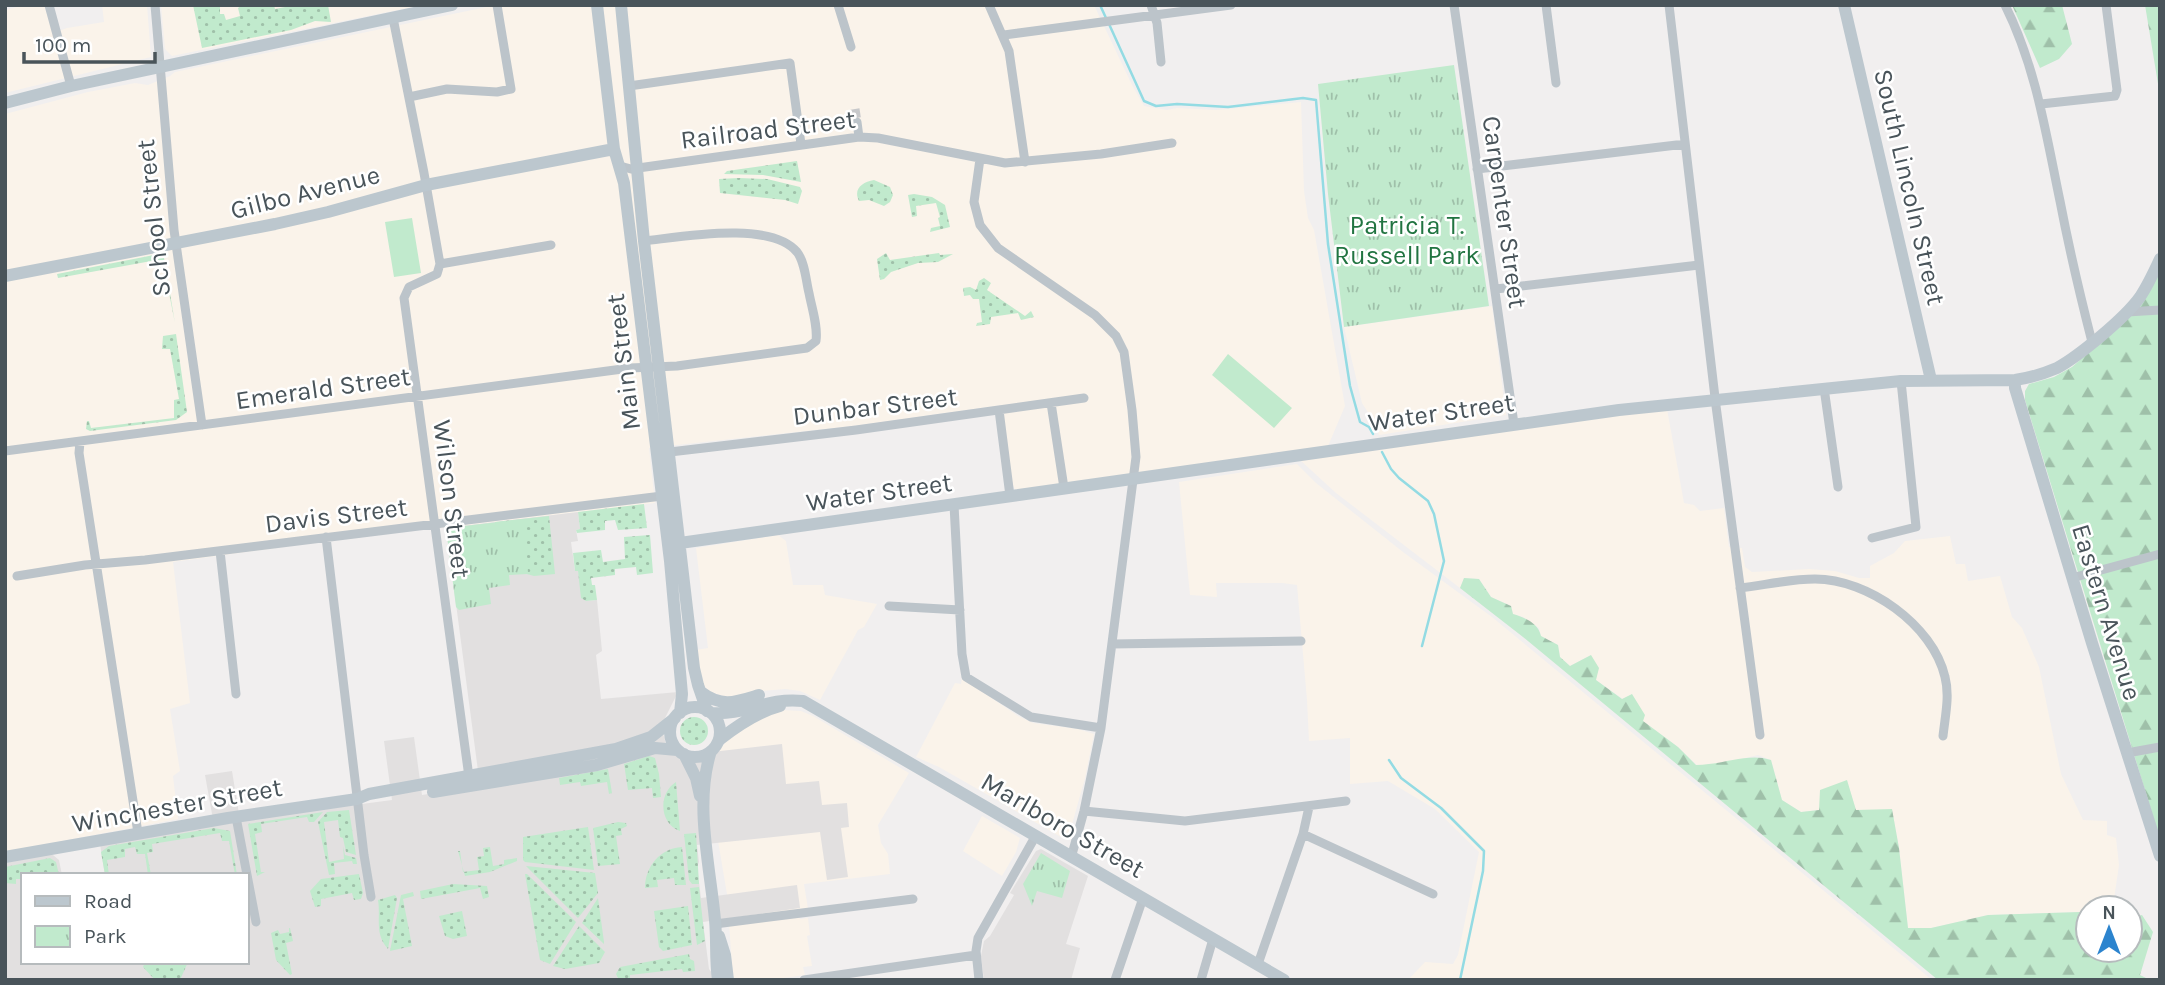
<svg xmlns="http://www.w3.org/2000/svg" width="2165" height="985" viewBox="0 0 2165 985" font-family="Karla,sans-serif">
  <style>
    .commercial { fill: #faf3ea }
    .education { fill: #e2e0e0 }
    .grass { fill: url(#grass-dots) }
    .forest { fill: url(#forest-firs) }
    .park { fill: url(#park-tufts) }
    .garden { fill: #c1eacd }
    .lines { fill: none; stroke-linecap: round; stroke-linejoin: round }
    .stream { stroke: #93dbe3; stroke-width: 2.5 }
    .street-tunnel { stroke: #c7c8ca; stroke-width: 9; stroke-dasharray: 9 4.5; stroke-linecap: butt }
    .street { stroke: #bcc4ca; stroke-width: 9 }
    .secondary { stroke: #bcc7ce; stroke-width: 12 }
    .labels { text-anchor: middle; stroke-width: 5; stroke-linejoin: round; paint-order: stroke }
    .street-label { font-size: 26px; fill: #49545a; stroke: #fff }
    .park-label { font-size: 26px; fill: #217441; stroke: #fff }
  </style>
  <defs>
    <pattern id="grass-dots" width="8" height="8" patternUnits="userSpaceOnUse" patternTransform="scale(1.75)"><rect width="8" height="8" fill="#c1eacd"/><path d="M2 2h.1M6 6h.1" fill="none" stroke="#9fc0a9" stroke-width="1.8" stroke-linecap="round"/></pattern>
    <pattern id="forest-firs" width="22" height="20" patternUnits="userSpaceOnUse" patternTransform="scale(1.75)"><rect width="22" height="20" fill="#c1eacd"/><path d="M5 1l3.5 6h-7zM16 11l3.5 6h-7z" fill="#9fc0a9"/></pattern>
    <pattern id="park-tufts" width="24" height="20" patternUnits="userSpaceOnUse" patternTransform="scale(1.75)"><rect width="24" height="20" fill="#c1eacd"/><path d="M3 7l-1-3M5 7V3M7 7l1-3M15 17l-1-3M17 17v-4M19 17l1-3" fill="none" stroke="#9fc0a9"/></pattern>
  </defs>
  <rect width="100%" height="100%" fill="#f1efef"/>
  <path class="commercial" d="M25 5H44L53 33 67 28 104 22 102 5H147L151 57 5 93V10Z
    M161 5H422L172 56 165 49Z
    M496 5H1094L1132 85 1144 106 1167 110 1177 108 1216 110 1301 102 1304 191 1308 218 1314 230 1345 406 1328 446 1016 491 1012 484 1002 405 861 425 649 448 655 503 446 528 429 527 173 562 190 703 170 709 180 771 173 776 178 819 5 852V114L88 92 135 83 148 85 170 76 175 72Z
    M1492 306 1506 415 1379 435 1374 422 1362 403 1344 327Z
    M1667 409 1684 503 1694 505 1700 511 1724 508 1729 547 1742 548 1745 567 1752 572 1809 569 1835 571 1859 578H1870V566L1894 553 1905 541 1950 536 1956 564H1965L1968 581 2000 576 2012 617 2022 628 2039 667 2061 774 2083 820 2107 821V835L2116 838 2119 865 2114 899 2120 908H2088V918H2081L2080 912 1988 915 1931 928H1908L1899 848 1892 810H1856L1847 781 1819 810 1801 812 1782 800 1771 760 1758 755 1715 765H1697L1678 747 1643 721 1623 699 1596 680 1591 655 1570 666 1560 657 1558 645 1541 636 1539 628 1523 617 1513 614 1511 606 1491 597 1479 579 1464 578 1460 588 1336 493 1299 459Z
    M1297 464 1316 483 1403 552 1492 617 1932 980H1408L1425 962 1453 964 1458 955 1479 852 1435 809 1388 781 1350 784V738L1309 741 1307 700 1297 585 1282 583H1216L1217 597 1190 595 1179 482Z
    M778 535 786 541 793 585H823L825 595 877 604 864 627 858 630 820 700 800 691 785 689 761 691 736 700 710 692 703 685 696 650 708 648 696 548Z
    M962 678 1018 716 1033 723 1078 729 1094 734 1085 778 1069 835 1061 837 939 767 916 757 955 683 961 684Z
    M782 710 801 711 813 716 909 773 878 825 881 843 888 854 890 874 804 884 809 915 799 917 800 919 808 918 810 935 807 936 812 966 803 967 805 975 769 980H733L727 894 716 829 719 751 727 740 746 724Z
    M982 816 1020 838 1016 852 1002 876 963 851Z"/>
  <path class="education" d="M578 512 580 529 576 530 578 541 571 542 575 571H578L586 601 597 600 602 651 596 655 601 699 678 692 661 726 666 744 677 756 782 744 786 784 819 781 822 805 847 803 849 827 841 828 848 877 827 880 820 832 697 845 699 862 697 867 701 898 797 885 800 908 703 922 709 969 712 973 713 980H5V863L45 855H53L59 860 62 875H23V962H247V875H105L100 844 214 825 205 775 232 771 240 820 392 800 384 741 414 737 422 795 480 786 446 528Z
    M1041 849 1088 876 1066 944 1080 948 1071 980H984L981 956 984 941 990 936 1014 895 1010 893 1036 851Z"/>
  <path class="grass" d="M193 5H220V14H224L226 20 240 16 238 8 242 5H274L275 9 295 5H328L331 22 315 21 291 30 202 48Z
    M797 161 801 182 763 175 724 174 727 171Z
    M739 178 767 179 800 187 802 191 798 204 785 200 720 193 719 179Z
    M874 180 890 187 893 195 890 202 884 206 869 200 859 201C853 189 862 182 874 180Z
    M914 194 932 197 945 205 950 227 930 232 931 228 940 226 938 218 940 217 936 203 916 206 917 216 912 217 908 195Z
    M886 253 890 260 939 253 940 255 953 254 938 262 918 263 891 272 884 279 880 280 877 259Z
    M154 255 164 258 175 323 165 273 158 267 157 260 58 278 57 274Z
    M984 278 991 283 987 290 1025 316 1031 311 1034 317 1021 320 1018 313 991 317 990 324 976 326 977 323 982 322 979 299H973L970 295 964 296 963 288 970 287 976 290 979 281Z
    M176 334 187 412 176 420 90 431 86 429 87 421H89L91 428 174 418V400L179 399 170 349H162L163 336Z
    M644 504 647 528 618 530 615 520 605 521V530L577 533 576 530 580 529 578 512Z
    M549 516 555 574 534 576 523 573 500 576 495 522Z
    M650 535 653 573 637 575 636 567 615 569V575L591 578 592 585H595L597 600 586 601 581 598 578 571H575L573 553 601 550 603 562 625 559 624 537Z
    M680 731a14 14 0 1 1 28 0a14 14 0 1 1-28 0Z
    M649 756 655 758 659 774 661 797 653 798 652 788 628 790 624 764Z
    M608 769 612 793 609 794 607 782 581 786 580 782 560 785 559 778Z
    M676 782 680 831C659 824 658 793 676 782Z
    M349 810 356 855 346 852 343 838 340 837 338 820 324 822 329 862 344 859 343 846 345 855 356 858 357 864H353L352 861 334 863 335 874 329 875 318 822 327 812Z
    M323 812 314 822H309L307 817 261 824 262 832 255 834 261 872H265L257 876 248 824Z
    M618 822 626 823 627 826 621 829 622 835 616 836 620 864 598 866 593 828Z
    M588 827 594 870 525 862 523 860V837Z
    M214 828 230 831 237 875H235L229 841H222L220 833 152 844 153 852 147 853 151 875H148L145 854H137L135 847 125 849V857L107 860 109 875H105L101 852 109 846Z
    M696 833 699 884H692L689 880 684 834Z
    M490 847 493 866 504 864V860L517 858V861L490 872 465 876 458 851H460L463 872 479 870 477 857 484 856 483 848Z
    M682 847 686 885H675L674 878 657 880 658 887 645 888C645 867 660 848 682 847Z
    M50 858 56 862 59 875H23V879H16V884L5 883V867Z
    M526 866 595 873 598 893 578 918Z
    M359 874 363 893 361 899 354 900 352 893 321 899V906L315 907 310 891 321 879Z
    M525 874H527L576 922 550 964 540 960Z
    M453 884 487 886 489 897 483 899 480 888 421 899 420 891Z
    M699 887 705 941 697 945 690 888Z
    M413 892 414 896 403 899 412 946 390 951 401 895Z
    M395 895 397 898 388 949C374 934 381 918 378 900Z
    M598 898 604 942V944L582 923Z
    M688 906 692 945 663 951 659 947 654 911Z
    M462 911 467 936 453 939 445 936 439 916Z
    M579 926 605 952 599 963 565 969 553 966Z
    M289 928H290L293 941 286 943 292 974 290 975 276 960 271 933 278 930 280 934 289 932Z
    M689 954 690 959 694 961 695 971 683 972 682 969 630 975V980H619L616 974 620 967Z
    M145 962H188L180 980H155L143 967Z"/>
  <path class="forest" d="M2012 5H2062L2072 44 2059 59 2040 68Z
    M2145 5H2160V96Z
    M2160 269V839L2025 400V391L2029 384 2054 377 2072 367 2125 321Z
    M1464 578 1479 579 1491 597 1511 606 1513 614C1526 618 1538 623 1541 636L1558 645 1560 657 1570 666 1591 655 1599 668 1596 680 1622 699 1632 694 1645 715 1643 721 1678 747 1696 765C1722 765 1749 752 1771 760L1782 800 1801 812 1819 810 1820 790 1847 780 1856 810 1892 809 1899 848 1908 928H1931L1988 915 2080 912 2081 918H2088V950H2130V918L2142 915 2153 932 2140 975 2150 980H1938L1523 637 1460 588Z"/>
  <path class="park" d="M1454 65 1489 306 1344 327 1328 194 1318 84Z
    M525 519 528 574 509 575 510 585 489 588 491 604 459 610 456 607 446 528Z
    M1041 853 1070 871 1062 898 1037 891 1032 906 1023 884Z"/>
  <path class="garden" d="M412 218 421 273 394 277 385 222Z
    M1228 354 1292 408 1274 428 1212 375Z"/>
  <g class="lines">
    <path class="stream" d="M1100 5 1106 18
      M1109 24 1144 101 1156 106 1177 104 1228 107 1303 98 1316 100 1328 244 1350 386 1360 422 1369 427 1373 434
      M1382 452 1391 469 1399 478 1428 501 1434 514 1444 561 1422 646
      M1389 760 1401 778 1441 808 1484 851 1483 871 1460 980"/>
    <path class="street-tunnel" d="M855 109 857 122"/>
    <path class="street" d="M49 5 71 86
      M155 5 174 230 202 425
      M838 5 851 47
      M989 5 1009 51 1025 162
      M1151 5 1157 23 1161 62
      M1454 5 1514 424
      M1546 5 1556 83
      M1669 5 1716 406 1760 735
      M2005 5C2036 67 2046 134 2060 201 2069 248 2080 295 2092 342
      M393 18 424 173 440 264 437 274 409 287 404 298 469 777
      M1004 35 1231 5
      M629 86 790 63 801 144
      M409 97 447 89 497 92 511 89 497 5
      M2041 104 2115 96 2117 90 2106 5
      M857 122 859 137
      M980 159 974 202 980 225 998 248 1095 315 1116 336 1124 352 1132 410 1136 457 1101 728 1084 811 1071 858
      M620 166 631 169 859 137 878 138 1005 163 1101 154 1172 143
      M1477 169 1685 144
      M440 264 551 245
      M1496 289 1699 265
      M2127 312 2160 310
      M1824 388 1838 487
      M1051 403 1064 488
      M999 410 1010 496
      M80 442 79 453 138 833
      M5 451 630 368 677 366 807 348 816 341C818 326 812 309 809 293 806 281 805 262 797 252 770 220 681 237 644 241
      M670 452 856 430 1084 398
      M954 505 962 654 966 677 1031 717 1101 728
      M326 537 364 855 371 897
      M1872 538 1916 527 1901 381
      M220 551 236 694
      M17 576 85 565 145 560 662 496
      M2072 578 2160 554
      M1740 588C1765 585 1790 579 1815 579 1868 579 1933 625 1945 677 1950 696 1945 717 1943 736
      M889 606 960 610
      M1112 644 1301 641
      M2127 753 2160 747
      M1084 811 1185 821 1346 801
      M236 817 256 922
      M1303 834 1433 894
      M715 924 913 899
      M1258 964 1303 834 1309 807
      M804 980 976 955
      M979 980 976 951 978 938 1035 837
      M1115 980 1143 898
      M1201 980 1213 939"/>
    <path class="secondary" d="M597 5 614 149 624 183 670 561 682 694 680 713
      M621 5 644 241 694 668 698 685 707 711
      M1844 5 1931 380
      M5 103 71 86 452 5
      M5 276 275 224 328 212 426 185 614 149
      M2015 380V388L2092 643 2160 856
      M680 543 1619 410 1901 381 2015 380C2029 378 2043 374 2057 368 2079 356 2125 318 2140 297 2148 285 2154 272 2160 259
      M701 692C722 708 736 702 759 695
      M670 732a25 25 0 1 1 50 0a25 25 0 1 1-50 0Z
      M711 713C746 716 765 697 803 701L1284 980
      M719 740C737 726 757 712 780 706
      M711 751C694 804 710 865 715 920 717 940 715 960 718 980
      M684 754 696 778 700 796
      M433 792 597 765 655 748 677 750
      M5 857 228 818 357 799 369 794 616 749 651 737 675 718
      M719 936 725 955 728 980"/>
  </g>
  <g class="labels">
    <g class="street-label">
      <text transform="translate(768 129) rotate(-7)" y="9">Railroad Street</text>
      <text transform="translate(1910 187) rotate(77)" y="9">South Lincoln Street</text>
      <text transform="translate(305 192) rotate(-14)" y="9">Gilbo Avenue</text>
      <text transform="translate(1505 212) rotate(82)" y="9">Carpenter Street</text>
      <text transform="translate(153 218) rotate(-96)" y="9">School Street</text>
      <text transform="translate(623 362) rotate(-97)" y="9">Main Street</text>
      <text transform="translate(323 388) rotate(-8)" y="9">Emerald Street</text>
      <text transform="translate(875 406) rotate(-7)" y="9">Dunbar Street</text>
      <text transform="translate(1441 412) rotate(-8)" y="9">Water Street</text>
      <text transform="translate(879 492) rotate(-8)" y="9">Water Street</text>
      <text transform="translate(452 499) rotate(83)" y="9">Wilson Street</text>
      <text transform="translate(336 515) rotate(-7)" y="9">Davis Street</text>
      <text transform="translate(2107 612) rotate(73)" y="9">Eastern Avenue</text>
      <text transform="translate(177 805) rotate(-10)" y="9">Winchester Street</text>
      <text transform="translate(1063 825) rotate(30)" y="9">Marlboro Street</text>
    </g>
    <g class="park-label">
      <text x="1407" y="234">Patricia T.<tspan x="1407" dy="30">Russell Park</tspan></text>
    </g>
  </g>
  <rect width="2165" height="985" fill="none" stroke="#49545a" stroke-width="14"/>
  <rect x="21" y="873" width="228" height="91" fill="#ffffff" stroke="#b6bbbd" stroke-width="2"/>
  <rect x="35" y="896" width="35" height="10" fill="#bcc7ce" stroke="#b6bbbd" stroke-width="2"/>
  <text x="84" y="908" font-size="21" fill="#49545a">Road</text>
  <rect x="35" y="926" width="35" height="21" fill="url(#park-tufts)" stroke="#b6bbbd" stroke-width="2"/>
  <text x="84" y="943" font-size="21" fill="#49545a">Park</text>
  <g transform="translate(2109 929)"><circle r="33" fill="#ffffff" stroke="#b6bbbd" stroke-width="2"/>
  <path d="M0-5L12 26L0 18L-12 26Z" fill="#2c84ce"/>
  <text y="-10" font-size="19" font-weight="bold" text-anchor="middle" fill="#49545a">N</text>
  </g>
  <path d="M24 52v10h131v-10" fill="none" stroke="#49545a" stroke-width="3.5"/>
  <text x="35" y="52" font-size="21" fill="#49545a" stroke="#ffffff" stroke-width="5" paint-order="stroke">100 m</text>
</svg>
